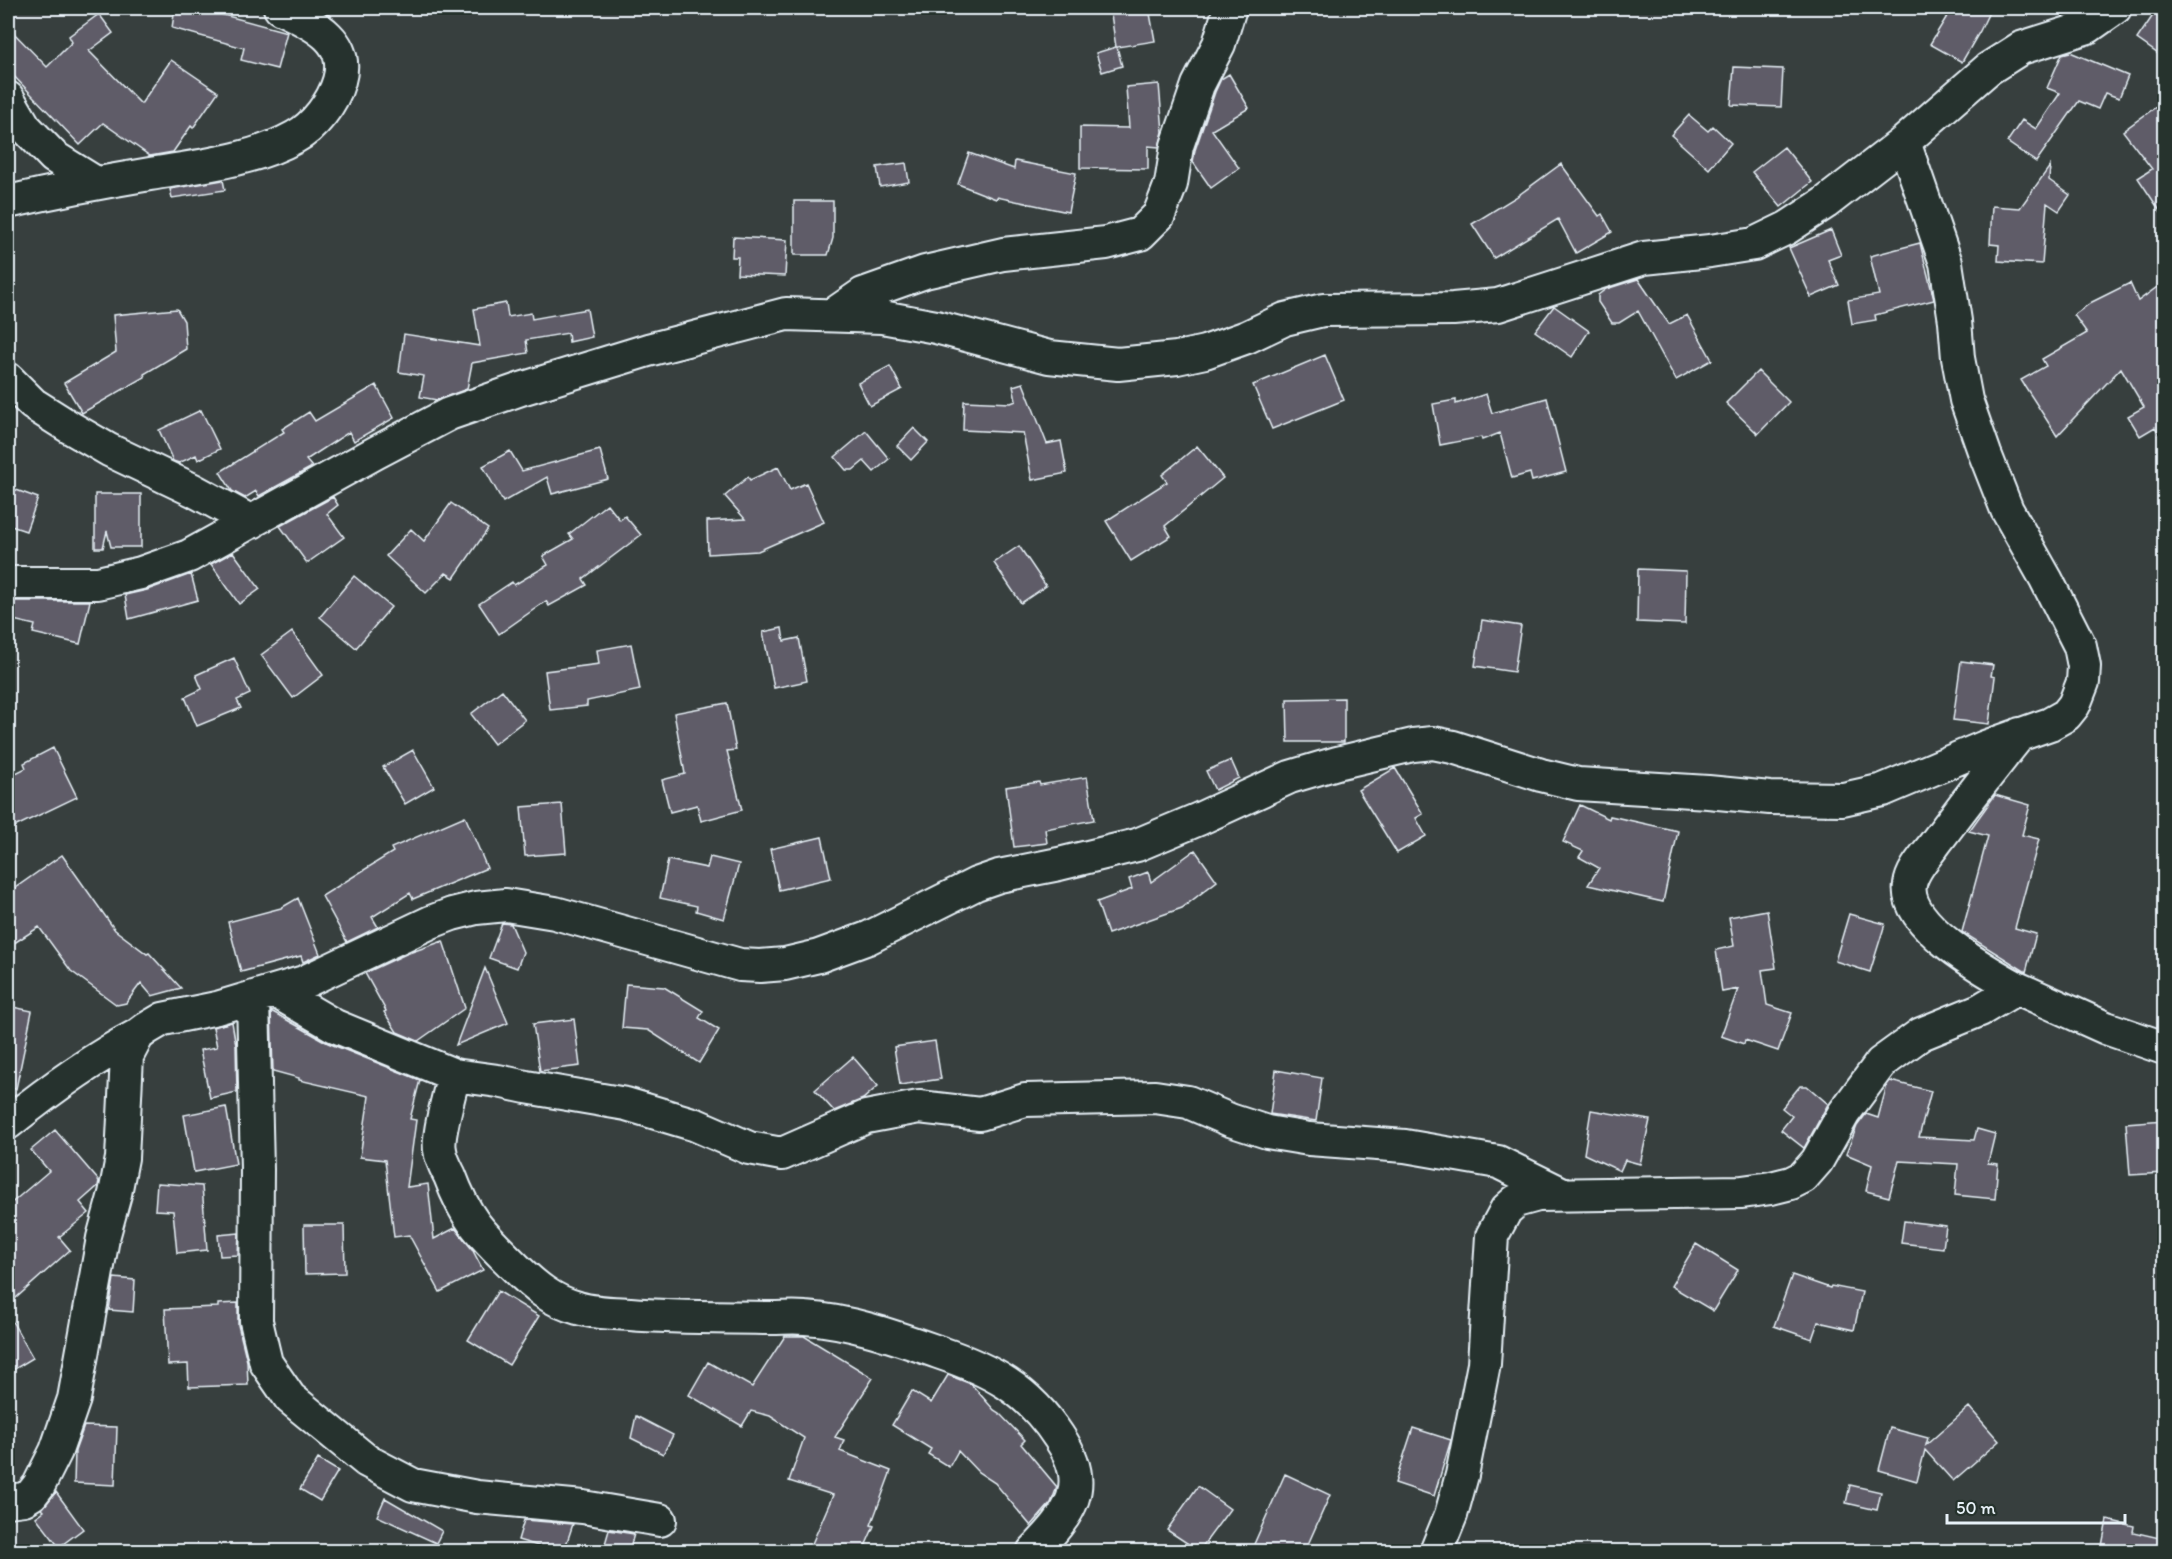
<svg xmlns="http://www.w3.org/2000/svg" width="2172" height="1559" viewBox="0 0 2172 1559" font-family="Itim,sans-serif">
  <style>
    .building { fill: #5f5c67; stroke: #e8f1f8; stroke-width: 1.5 }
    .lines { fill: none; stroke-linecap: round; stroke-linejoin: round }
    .minor-casing { stroke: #e8f1f8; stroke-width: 36 }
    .minor { stroke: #26332d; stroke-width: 32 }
  </style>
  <rect width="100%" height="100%" fill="#373f3e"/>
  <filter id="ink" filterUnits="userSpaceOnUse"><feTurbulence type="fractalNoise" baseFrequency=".0167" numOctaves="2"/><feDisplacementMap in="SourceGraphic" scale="12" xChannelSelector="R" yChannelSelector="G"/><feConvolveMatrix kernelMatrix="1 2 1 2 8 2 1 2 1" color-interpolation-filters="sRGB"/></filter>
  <g filter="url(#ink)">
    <path class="building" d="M175 8H222L220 14 287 32 277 69 241 60 244 48 172 28Z
      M1110 8H1149L1155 41 1117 47 1122 66 1102 72 1096 53 1116 47Z
      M1952 8H1991L1980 31 1962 62 1930 44Z
      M2158 8H2164V58L2137 39Z
      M99 14 113 33 89 51 141 104 171 60 218 92 193 128 191 126 173 152 150 156 103 123 80 145 8 70V27L47 67 72 42 69 36Z
      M2070 52 2128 76 2119 98 2105 93 2098 109 2079 101 2036 162 2007 142 2022 120 2036 129 2060 93 2047 88 2062 54Z
      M1734 67 1783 69 1781 107 1731 105Z
      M1229 74 1249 108 1212 130 1239 168 1211 188 1193 162 1195 150 1215 92 1221 79Z
      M1159 84 1163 132 1159 147 1148 146V169L1080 168V127L1129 128 1126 87Z
      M2164 101V217L2138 178 2152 169 2123 131Z
      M1689 115 1708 131 1713 126 1731 143 1709 169 1671 135Z
      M1784 147 1812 182 1781 207 1752 172Z
      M969 153 1014 169 1015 161 1076 173 1068 212 997 197 996 199 958 184Z
      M906 163 909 182 880 187 877 167Z
      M1561 164 1599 216 1602 214 1612 232 1576 253 1558 219 1494 258 1472 224 1516 197Z
      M2050 166 2049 180 2070 195 2059 211 2047 203 2042 264 1998 261 1999 245 1990 244 1992 206 2020 208Z
      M223 180 225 190 172 198 170 189Z
      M794 201H833V238L828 255H794Z
      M1831 230 1841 255 1828 260 1839 285 1811 297 1789 248Z
      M733 237 787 240 785 276 737 274 738 257H732Z
      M1920 243 1934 300 1875 315 1876 320 1852 324 1848 300 1879 295 1870 256Z
      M1638 279 1669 324 1687 315 1712 360 1676 380 1638 311 1619 323H1612L1598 302V295L1606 289Z
      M2164 282V443L2155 427 2140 436 2128 416 2144 407 2121 368 2057 436 2021 380 2046 366 2042 359 2087 333 2074 315 2092 302 2130 283 2138 301Z
      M506 303 508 317 531 313 532 319 587 309 592 337 569 342 568 333 526 340 528 353 472 363 467 389 437 400 420 397 424 376 399 372 404 334 480 346 474 309Z
      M1554 306 1589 331 1572 357 1535 331Z
      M177 309 184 321 186 349 144 374 145 377 82 413 64 383 116 352 113 315Z
      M1325 355 1344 400 1272 429 1253 385Z
      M890 366 902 389 870 406 858 383Z
      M1758 371 1789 402 1758 434 1726 403Z
      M1023 383 1047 444 1061 441 1067 473 1032 480 1023 433 963 430 964 401 1011 403 1016 401 1013 386Z
      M376 385 394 418 354 441 349 432 306 460 312 467 259 496 256 491 245 498 232 491 220 472 284 432 282 429 309 412 315 421Z
      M1486 394 1492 413 1547 398 1566 472 1532 481 1530 473 1512 478 1500 433 1482 440 1481 437 1440 445 1433 404 1456 400V404Z
      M201 410 220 449 198 460 196 455 179 463 173 461 159 430Z
      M914 428 928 442 911 460 897 446Z
      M866 431 889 459 874 472 864 461 853 470H846L835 457Z
      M1197 446 1223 478 1165 526 1171 536 1131 561 1106 521 1167 482 1162 475Z
      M600 450 608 479 552 494 547 477 503 502 483 466 510 451 522 471Z
      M778 467 790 490 806 483 824 522 758 551 708 554 707 521 745 519 725 496 748 477 750 480Z
      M8 487 38 498 26 531 8 525Z
      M95 494H141V547H111L107 531 103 548H95Z
      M333 497 338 505 327 514 344 537 307 563 280 526Z
      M451 503 488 529 454 578 446 573 426 593 386 556 411 529 424 541Z
      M607 504 620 520 625 516 641 535 583 579 587 585 549 606 546 601 499 634 479 604 512 582 514 585 548 565 543 556 573 539 569 534Z
      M1019 546 1046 586 1021 603 994 563Z
      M233 552 260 589 239 604 211 564Z
      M1638 569 1686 571 1685 624 1637 622Z
      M191 574 198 600 129 619 125 595 147 590Z
      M354 576 391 607 356 648 320 617Z
      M13 601H90L80 644 33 633 35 625 9 619Z
      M1482 620 1521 626 1514 672 1475 666Z
      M782 628 784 641 799 638 807 681 774 688 763 632Z
      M292 632 323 675 293 698 261 655Z
      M631 644 640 690 587 701V706L550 710 545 671 599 664 597 650Z
      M234 658 250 694 237 700 241 708 197 726 185 697 202 689 196 675Z
      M1961 661 1993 665 1991 676 1995 677 1989 724 1953 720Z
      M502 690 525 720 494 744 471 714Z
      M1344 698V742H1288L1287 699Z
      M727 703 736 750 727 751 742 810 701 821 697 805 670 812 662 780 685 774 674 713Z
      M53 748 77 797 8 830V777L26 768 24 763Z
      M413 750 434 787 405 804 383 767Z
      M1231 760 1239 778 1215 790 1206 771Z
      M1395 768 1423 814 1416 818 1426 836 1397 853 1358 790Z
      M1087 777 1094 820 1045 829 1047 843 1014 847 1006 787 1039 782 1040 785Z
      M1995 795 2030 805 2022 835 2039 839 2015 928 2036 934 2026 972 1962 932 1988 836 1969 831Z
      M562 804 566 853 525 856 521 807Z
      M1580 805 1609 819 1610 816 1678 831 1663 902 1588 885 1599 868 1579 857 1583 851 1563 842Z
      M465 816 487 868 413 899 410 893 372 917 378 927 347 942 322 896 393 852 391 848Z
      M822 837 831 878 779 890 770 849Z
      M1195 850 1217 881 1182 908 1108 934 1097 902 1132 889 1129 879 1148 872 1151 882Z
      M62 855 115 930 147 954 149 953 181 988 152 996 141 983 126 1003 117 1005 71 971 39 927 8 947V893Z
      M710 857 739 864 724 919 696 911 697 906 660 898 668 860 707 868Z
      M298 898 320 954 303 962 301 956 241 972 228 922 281 908Z
      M1767 910 1776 968 1762 970 1767 1005 1792 1013 1778 1051 1745 1040 1744 1044 1721 1036 1738 989 1722 992 1716 950 1734 946 1729 917Z
      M1849 914 1885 924 1870 972 1835 961Z
      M502 923 511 924 523 952 517 968 489 958Z
      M443 941 465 1008 418 1041 397 1032 384 1012 386 1011 365 973 406 954Z
      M485 968 508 1023 456 1045Z
      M626 984 664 987 703 1011 699 1018 719 1030 699 1063 648 1030 622 1028Z
      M8 1006 32 1011 16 1089 8 1088Z
      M271 1011 328 1043 420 1080 410 1119 416 1120 407 1187 428 1184 434 1239 455 1228 472 1249 483 1270 440 1292 409 1235 394 1237 385 1160 360 1157 369 1096 299 1080V1078L273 1071Z
      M574 1019 580 1066 540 1071 533 1024Z
      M232 1022 236 1046 237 1092 210 1098 200 1050 217 1047 213 1027Z
      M935 1041 941 1079 900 1085 894 1047Z
      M853 1057 878 1086 863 1099 834 1111 815 1090Z
      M1276 1070 1322 1078 1316 1121 1270 1114Z
      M1890 1081 1931 1091 1919 1137 1974 1140 1977 1129 1995 1134 1988 1163 1998 1164 1995 1199 1955 1195 1958 1164 1899 1161 1889 1197 1866 1191 1872 1165 1846 1154 1857 1126 1866 1114 1878 1118 1887 1085Z
      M1800 1086H1807L1828 1104 1804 1148 1781 1130 1792 1116 1782 1108Z
      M226 1107 236 1164 194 1172 184 1115Z
      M1591 1110 1650 1120 1640 1164 1625 1160 1620 1171 1584 1154Z
      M2164 1120V1173L2130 1175 2126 1123Z
      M55 1130 99 1181 98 1186 80 1202 89 1213 59 1237 70 1250 8 1305V1206L49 1171 31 1150Z
      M157 1183 202 1186 207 1250 177 1253 173 1211 155 1210Z
      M1904 1221 1946 1226 1943 1248 1901 1243Z
      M304 1225H344L345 1273 305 1274Z
      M239 1233 238 1255 220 1256 218 1235Z
      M1696 1244 1738 1270 1713 1311 1671 1286Z
      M1792 1275 1830 1288 1831 1286 1862 1292 1854 1330 1818 1322 1812 1339 1774 1326Z
      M114 1278 135 1280 133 1312 109 1310Z
      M498 1291 539 1316 509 1365 468 1340Z
      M238 1303V1325L247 1361 248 1385 189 1387 188 1364 168 1365 165 1309 218 1307V1304Z
      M8 1314 33 1358 8 1373Z
      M785 1336H804L873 1378 835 1437 844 1440 840 1451 891 1471 871 1525 874 1526 863 1551H823L811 1546 833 1495 789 1481 804 1438 770 1416 751 1411 742 1426 689 1395 708 1362 752 1387Z
      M948 1375 971 1384 994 1410 999 1413 1025 1440 1021 1444 1057 1487 1051 1503 1031 1526 995 1483 978 1472 958 1451 949 1467 928 1454 931 1449 892 1425 912 1391 931 1403Z
      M1969 1407 1999 1441 1953 1481 1925 1450 1917 1481 1879 1470 1890 1428 1928 1438 1926 1445Z
      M636 1416 673 1435 663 1454 631 1438Z
      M84 1426 117 1427 115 1485 74 1483 75 1451Z
      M1413 1428 1451 1440 1434 1496 1395 1483Z
      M318 1459 338 1471 320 1501 300 1489Z
      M1285 1474 1330 1495 1305 1551H1251Z
      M1850 1485 1881 1492 1877 1510 1846 1503Z
      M1198 1486 1230 1509 1199 1551 1167 1530Z
      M56 1492 83 1529 59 1547 36 1517 44 1511 42 1509Z
      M385 1498 442 1531 436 1543 377 1516Z
      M524 1520 573 1524 564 1551H555L518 1540Z
      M2107 1520 2134 1526 2133 1532 2164 1539V1551H2101Z
      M609 1530 634 1534 629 1551H603Z"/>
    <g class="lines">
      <g class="minor-casing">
        <path id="minor" d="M8 98 25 127 54 157 96 183
          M8 202C55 191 102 182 150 174 198 166 252 161 295 137 314 127 333 102 339 81 351 39 311 23 280 8
          M834 314 863 294 925 272 1003 254 1106 243 1140 234 1159 215 1171 184 1177 146 1198 85 1219 44 1230 8
          M8 379 33 404 71 428 109 450 193 490 252 522
          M8 583H98L141 573 189 556 375 453 449 414 521 389 648 350 786 314 882 317 936 327 1049 357 1118 364 1177 358 1205 352 1247 337 1285 319 1323 310 1453 309 1498 305 1644 258 1710 251 1754 244 1787 228 1825 203 1904 142 1988 69 2021 48 2088 27 2115 8
          M2017 988 2106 1028 2164 1048
          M275 991 335 1026 454 1075
          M253 998 257 1169 256 1321 266 1363 290 1398 367 1461 413 1485 477 1497 583 1507 660 1520
          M8 1123C48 1091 92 1059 138 1035
          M8 1501 24 1499 32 1494 39 1485 56 1451 74 1399 103 1238 115 1194 122 1158 127 1056 138 1035 146 1029 163 1019 217 1008 304 982 431 922 452 914 476 908 506 905 555 913 740 965 760 966 785 964 819 956 868 938 976 884 999 876 1059 864 1137 845 1199 819 1290 777 1337 763 1413 745 1433 743 1453 747 1541 775 1578 784 1708 792 1770 798 1843 799 1883 790 1985 747 2050 724 2066 715 2074 705 2083 682 2084 666 2080 646 2046 579 2007 510 1985 454 1966 400 1958 358 1955 321 1946 263 1904 142
          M1033 1552C1070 1513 1093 1487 1059 1437 1028 1389 991 1370 938 1352 895 1337 851 1321 805 1318 794 1317 783 1318 772 1318 725 1317 677 1318 630 1314 612 1313 595 1313 578 1308 552 1301 534 1286 515 1267 482 1234 467 1222 450 1176 446 1168 441 1159 440 1150 437 1137 450 1091 454 1075L498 1081 526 1087 626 1104 696 1125 749 1148 782 1154 866 1117 919 1107 980 1114 1025 1100 1155 1097 1188 1102 1230 1120 1267 1132 1309 1139 1405 1146 1498 1162 1563 1194
          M1436 1552 1451 1515 1462 1475 1484 1364 1492 1236 1506 1210 1516 1201 1538 1195 1742 1192 1771 1188 1791 1183 1803 1177 1817 1161 1844 1113 1881 1063 1921 1034 1980 1010 2017 988C1988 972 1903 925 1910 885 1912 869 1927 855 1936 842 1963 806 1991 770 2020 734"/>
      </g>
      <use href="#minor" class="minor"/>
    </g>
  </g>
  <rect width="2172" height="1559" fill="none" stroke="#26332d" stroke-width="30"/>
  <rect x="15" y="15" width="2142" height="1529" fill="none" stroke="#e8f1f8" stroke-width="2" filter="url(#ink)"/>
  <path d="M1947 1514v9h178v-9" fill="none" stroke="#e8f1f8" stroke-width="3"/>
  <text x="1956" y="1514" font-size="18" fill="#e8f1f8" stroke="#26332d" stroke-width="4.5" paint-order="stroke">50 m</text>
</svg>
